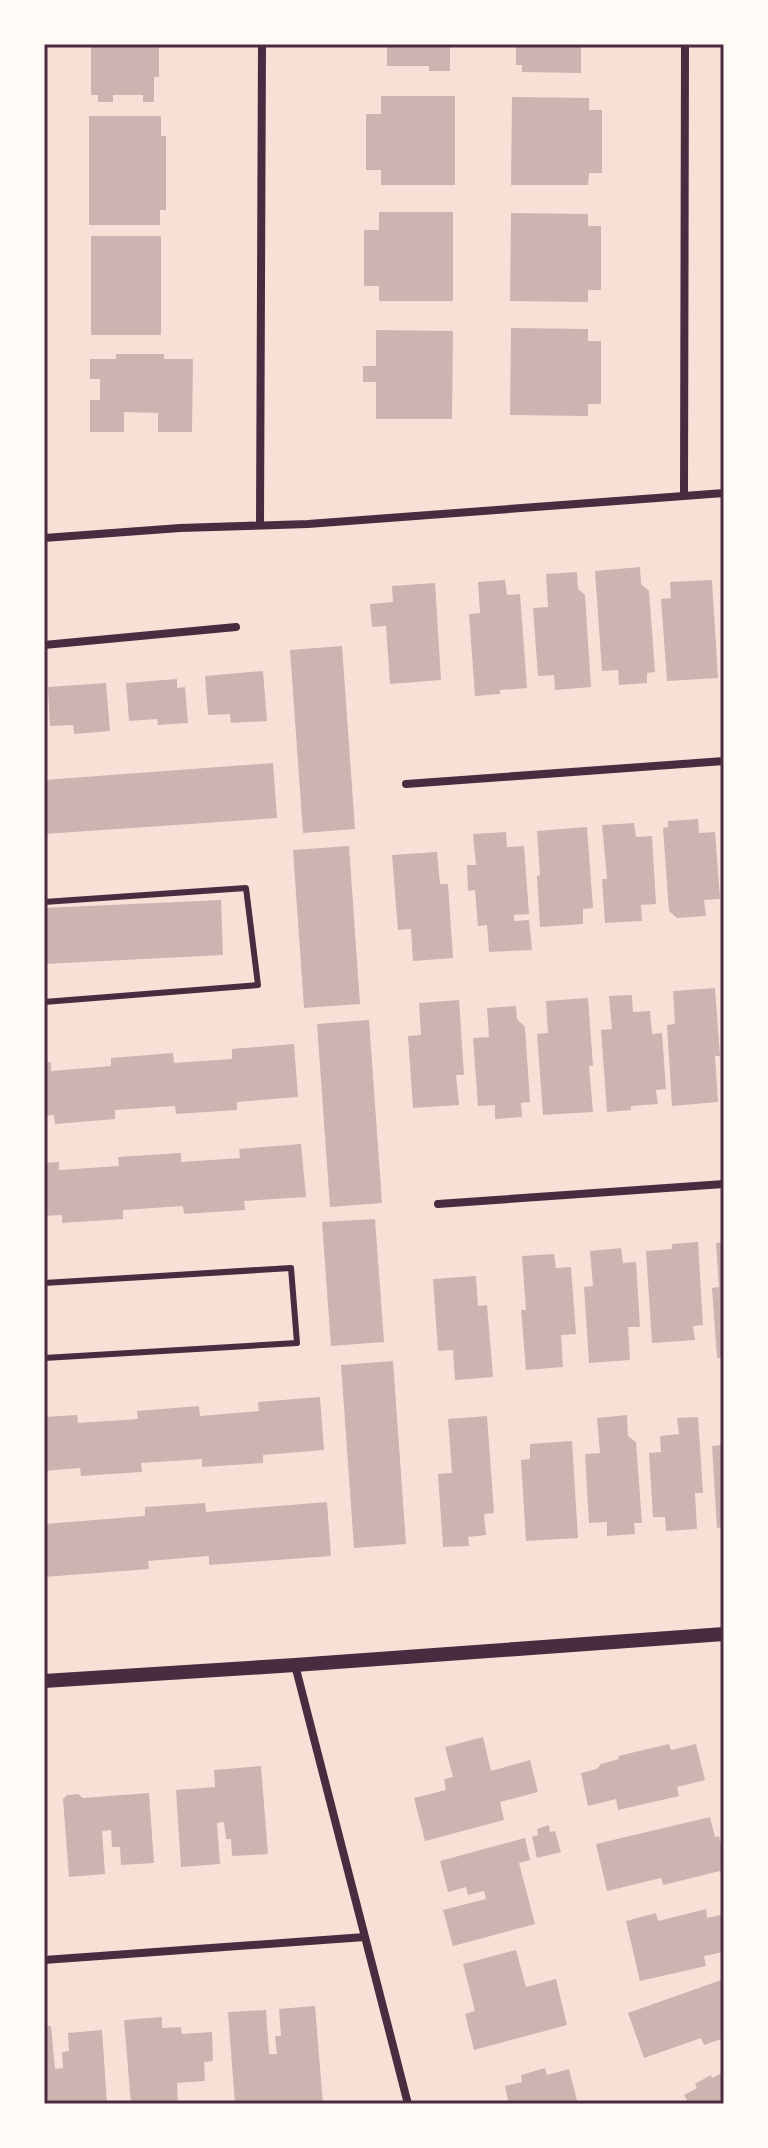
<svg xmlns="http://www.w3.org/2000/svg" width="768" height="2148" viewBox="0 0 768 2148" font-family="'Golos Text',sans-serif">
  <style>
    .building { fill: #ccb4b1 }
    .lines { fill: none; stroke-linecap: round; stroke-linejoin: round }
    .service { stroke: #4a2c40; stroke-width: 6 }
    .minor { stroke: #4a2c40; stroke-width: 8 }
    .tertiary { stroke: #4a2c40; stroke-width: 14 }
    .neatline { fill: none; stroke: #4a2c40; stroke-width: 3 }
  </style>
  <rect width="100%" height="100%" fill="#f7e1d7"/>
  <path class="building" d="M91 44H159V77H154V102H143V95H113V102H98V95H91Z
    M387 44H450V71H429V66H387Z
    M516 44H585V47H581V73L522 72V65H516Z
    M381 96H455V185H381V170H366V114H381Z
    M512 97 589 98V110H602V173H589L588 185H511Z
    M89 116H161V136H166V210H160V225H89Z
    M379 212H453V301H379V286H364V230H379Z
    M511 213 588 214V226H601V290H588V302L510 301Z
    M91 236H161V335H91Z
    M511 328 588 329V341H601V404H588V416L510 415Z
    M376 330 453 331 452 419H376V382H363V366H376Z
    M116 354H164V359H193L192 432H158V413L124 412V432H90V400H100V379H90V359H116Z
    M640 567 641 584 649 591 655 672 647 673V683L619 685 618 670 602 671 595 571Z
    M577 572 578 589 585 595 591 687 555 690 554 675 538 676 533 608 548 607 546 574Z
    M505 580 507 595 520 594 527 688 500 690V694L475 696 469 614 480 613 478 582Z
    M712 580 718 678 667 681 661 599 671 598 670 582Z
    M435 583 441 680 390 684 386 626 372 627 370 604 393 602 392 586Z
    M342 646 355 829 303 833 290 650Z
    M263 671 267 721 231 723 230 714 208 715 205 676Z
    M177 679V688L185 687 188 723 158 725 157 719 129 721 126 683Z
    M106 683 110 731 74 734 73 725 50 726 48 687Z
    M273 763 277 818 44 834V780Z
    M698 819 699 833 715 832 720 899 704 900 706 916 677 918 669 911 663 828 668 827V821Z
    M634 823 636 837 652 836 656 904 641 905 642 921 605 923 602 879H607L602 825Z
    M587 827 593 908 583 909V924L540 927 537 876 540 875 537 831Z
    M506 832 507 847 524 846 529 914 514 915V921L529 920 532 950 489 952 487 925 478 926 475 890 468 891 467 865H476L473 834Z
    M349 846 360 1004 304 1008 293 850Z
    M437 852 440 884H448L453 958 413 961 411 929 398 930 392 855Z
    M221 900 223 955 44 964V908Z
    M715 988 720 1056H715L718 1102 672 1106 667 1025 675 1024 673 991Z
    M632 995 633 1012 650 1011 652 1034 662 1033 666 1089 656 1090 658 1104 631 1106V1110L607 1112 601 1030 612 1029 609 996Z
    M588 998 593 1066H589L593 1112 543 1115 537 1034 548 1033 546 1001Z
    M459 1000 464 1075H456L459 1105 413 1108 408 1036 421 1035 419 1003Z
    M516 1006 517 1019 525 1027 530 1102 521 1103 522 1117 495 1119V1105L478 1106 473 1038 489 1037 487 1008Z
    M369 1020 382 1203 330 1207 317 1024Z
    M294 1044 298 1097 237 1102V1110L176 1114 175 1106 115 1110V1119L55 1124 54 1115 44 1116V1063L51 1062V1071L111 1066V1058L173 1053 174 1063 232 1059V1049Z
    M301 1144 306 1197 244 1201 245 1210 184 1214 183 1206 123 1210V1219L62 1223V1215L44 1216V1163L59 1162V1170L119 1166 118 1157 181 1153V1162L240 1158 239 1149Z
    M375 1219 384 1342 331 1346 322 1222Z
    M698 1242 703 1325 693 1326 695 1340 652 1343 646 1251 672 1249V1244Z
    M724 1242V1358H717L712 1288 719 1287 716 1243Z
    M621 1248 623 1263 636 1262 640 1327H628L630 1360 589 1363 584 1287 593 1286 590 1251Z
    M554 1254 556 1268 571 1267 576 1334 561 1335 563 1367 526 1370 521 1310H526L522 1256Z
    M476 1276 478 1306 487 1305 493 1377 455 1380 453 1350 438 1351 433 1279Z
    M393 1361 406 1544 354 1548 341 1365Z
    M320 1397 324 1450 263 1455V1463L202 1467V1459L141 1463 142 1472 81 1476 80 1468 44 1471V1417L77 1415 78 1423 138 1419 137 1411 199 1406 200 1416 259 1411 258 1402Z
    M627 1415 628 1436 636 1442 642 1523H634L635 1534 607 1536V1522L589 1523 585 1454 600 1453 597 1418Z
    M487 1416 494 1513 484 1514 486 1535 468 1537 469 1546 443 1547 438 1474 452 1473 448 1419Z
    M698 1417 703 1493H695L697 1529 666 1531 665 1517H653L649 1453 661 1452 660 1436 679 1434 677 1418Z
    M572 1441 578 1538 526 1541 521 1460 530 1459V1444Z
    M724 1445V1527L717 1528 712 1446Z
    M327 1502 331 1556 209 1565V1556L148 1561 149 1569 44 1577V1524L145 1516V1507L205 1503 206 1512Z
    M483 1737 491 1771 530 1760 538 1792 500 1802 504 1820 425 1841 414 1798 446 1790 444 1779 453 1777 445 1747Z
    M669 1744 671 1750 696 1744 705 1780 677 1787 679 1796 618 1810 616 1799 588 1806 581 1773 597 1769 601 1764 619 1759 618 1756Z
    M261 1766 268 1854 232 1856 231 1839H226L224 1822 217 1823 220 1864 181 1867 176 1790 215 1787 214 1770Z
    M149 1793 154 1863 121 1865 120 1847H112L111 1830 102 1831 105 1874 69 1877 63 1799 67 1795 78 1794 83 1798Z
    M710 1817 715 1837 719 1836 724 1857V1870L663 1885 661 1878 607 1891 596 1844Z
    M549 1825 550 1832 555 1831 561 1852 537 1858 532 1837 538 1835 537 1829Z
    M525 1838 530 1860 519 1863 535 1924 453 1946 443 1910 486 1899 484 1891 468 1895 466 1887 448 1892 440 1861Z
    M706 1909 707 1918 724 1914V1952L704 1956 706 1966 640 1981 626 1921 656 1913 658 1921Z
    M516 1950 526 1987 556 1979 567 2025 474 2050 465 2014 475 2011 463 1964Z
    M724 1979V2038L704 2045 701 2038 644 2058 628 2013Z
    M315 2006 323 2104H235L228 2012 266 2010 269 2054H277L275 2036H281L279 2009Z
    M162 2017V2028L181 2027 182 2034 212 2032 213 2061 204 2062 205 2081 177 2083 178 2104H131L124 2020Z
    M44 2026H51L55 2069 63 2068 62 2052 69 2051 68 2033 102 2030 107 2104H44Z
    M545 2068 547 2075 569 2069 578 2104H509L505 2086 522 2082 521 2075Z
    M724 2072V2104H689L684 2095 697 2088 695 2084 711 2075 712 2078Z"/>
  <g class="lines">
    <path class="service" d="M44 902 246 888 258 985 44 1002
      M44 1283 291 1268 297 1343 44 1358"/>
    <path class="minor" d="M684 496 685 44
      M260 525 262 44
      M44 538 180 528 308 524 724 493
      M44 645 236 627
      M406 784 724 761
      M438 1204 724 1184
      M295 1665 408 2104
      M44 1960 365 1937"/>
    <path class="tertiary" d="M44 1681 295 1665 724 1634"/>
  </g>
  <rect width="768" height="2148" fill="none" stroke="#fffaf5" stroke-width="92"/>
  <rect x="46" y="46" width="676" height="2056" class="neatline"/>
</svg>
